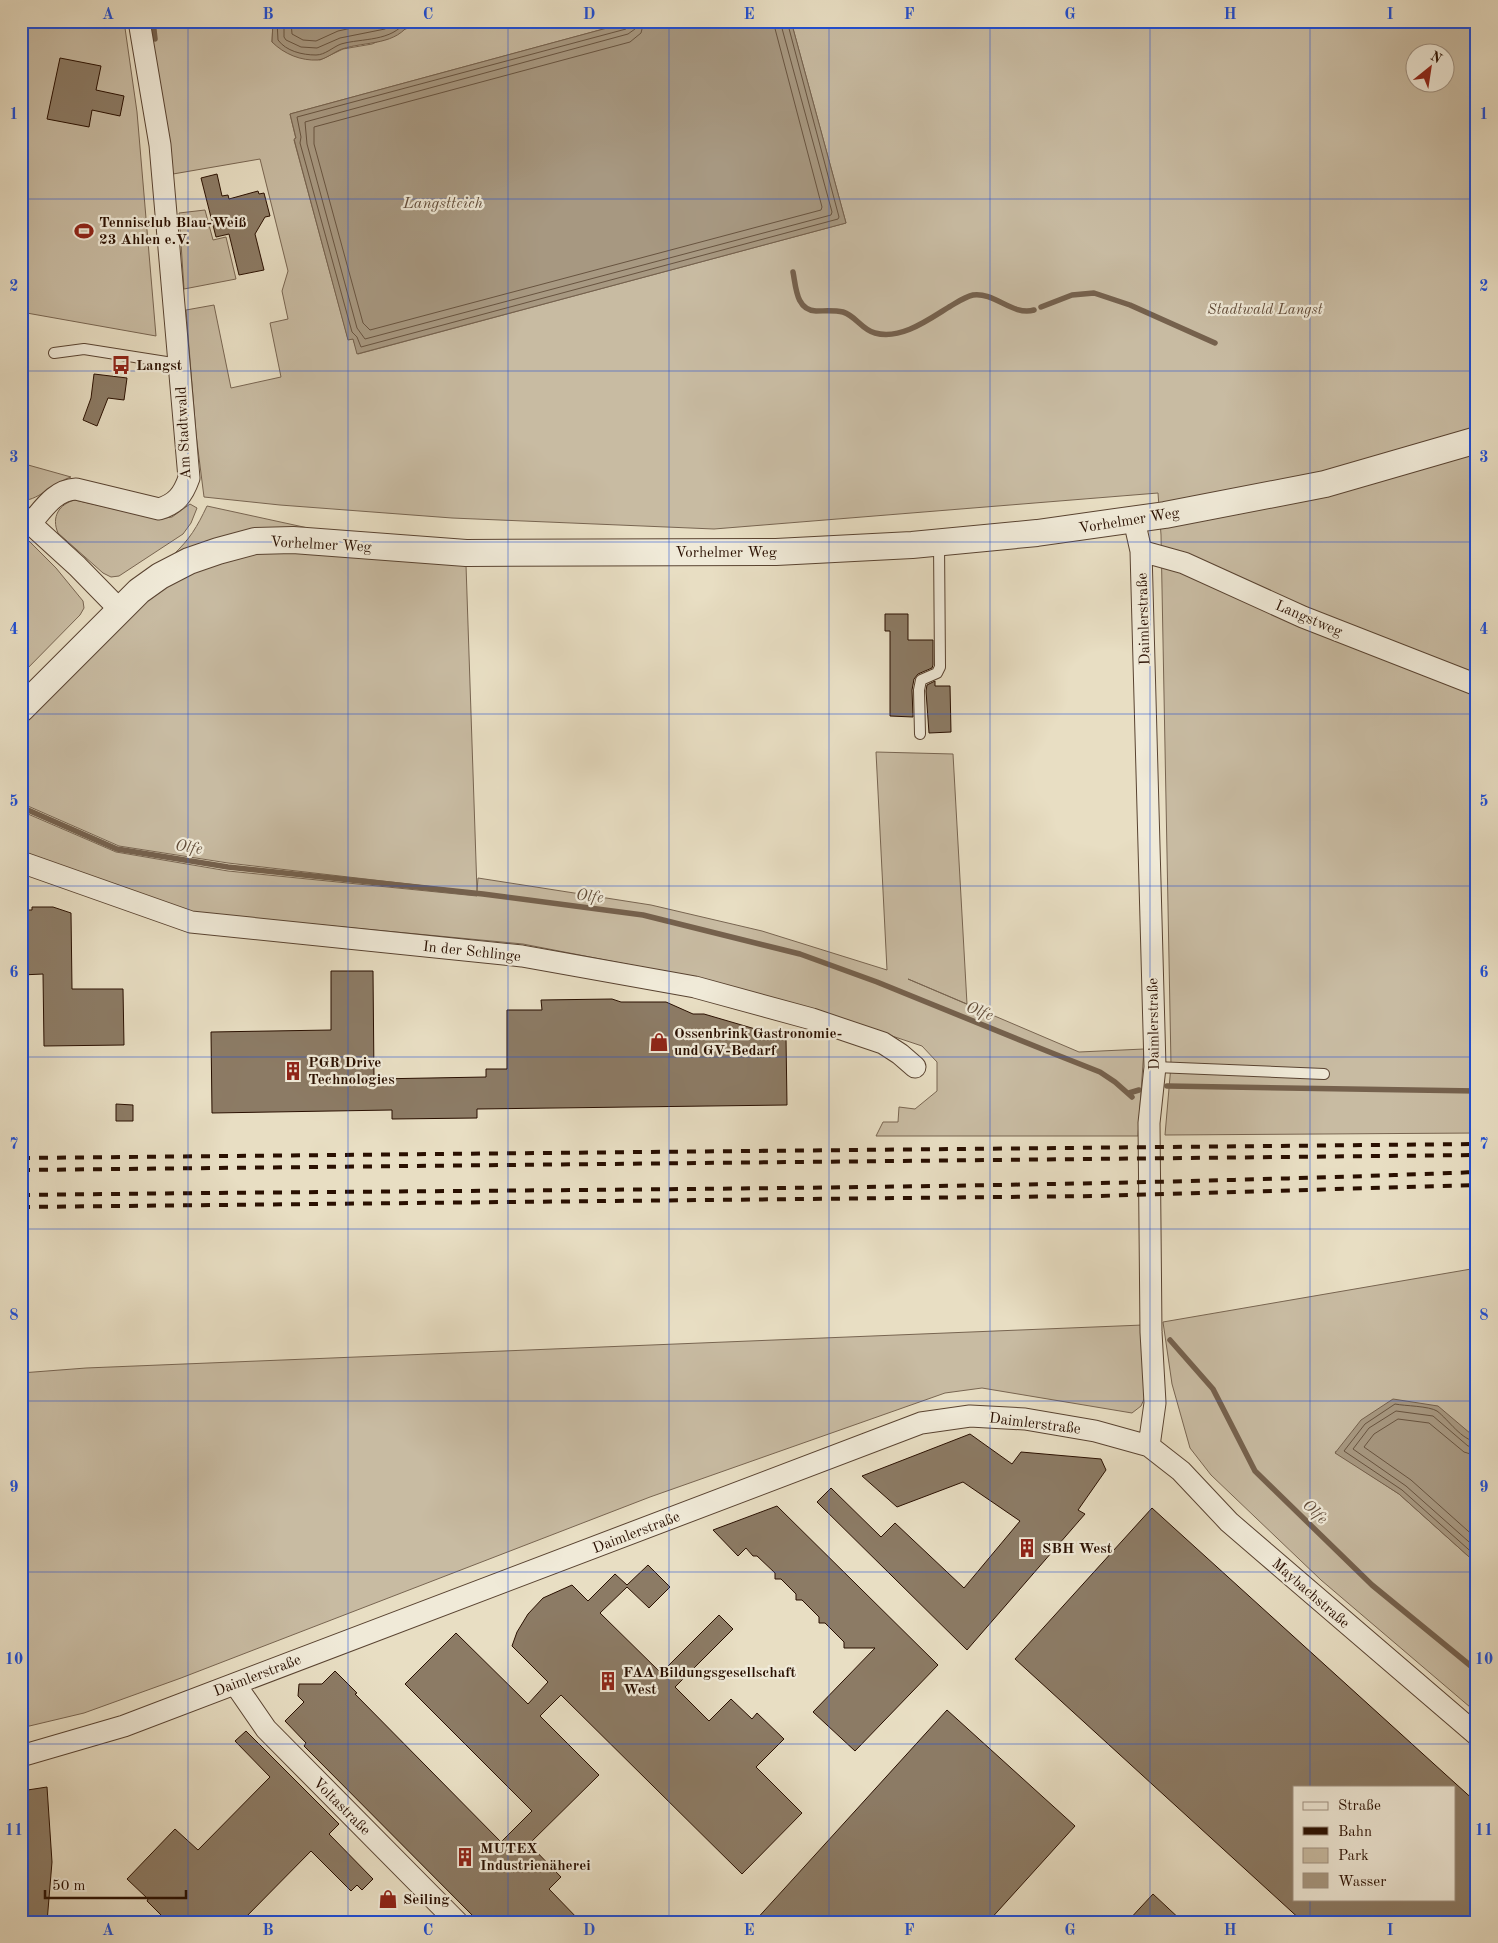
<svg xmlns="http://www.w3.org/2000/svg" width="1498" height="1943" viewBox="0 0 1498 1943" font-family="'Old Standard TT',serif">
  <style>
    .green { fill: #c8bba2; stroke: #786551; fill-rule: evenodd }
    .water { fill: #a79881; stroke: #75614d }
    .lines { fill: none; stroke-linecap: round; stroke-linejoin: round }
    .shore { stroke: #685440; stroke-width: 1 }
    .stream { stroke: #75614d; stroke-width: 5.5 }
    .building { fill: #8c7b65; stroke: #290f00; fill-rule: evenodd }
    .service-casing { stroke: #594331; stroke-width: 12 }
    .minor-casing { stroke: #594331; stroke-width: 23 }
    .tertiary-casing { stroke: #594331; stroke-width: 28 }
    .service { stroke: #f0ead8; stroke-width: 10 }
    .minor { stroke: #f0ead8; stroke-width: 21 }
    .tertiary { stroke: #f0ead8; stroke-width: 26 }
    .rail { stroke: #290f00; stroke-width: 4; stroke-dasharray: 9 9; stroke-linecap: butt }
    .grid { fill: none; stroke: #1d4ed8; stroke-width: 1; stroke-opacity: 0.55 }
    .labels { text-anchor: middle; stroke-width: 4.5; stroke-linejoin: round; paint-order: stroke }
    .poi-label { font-size: 15px; font-weight: bold; fill: #290f00; stroke: #f0ead8; text-anchor: start }
    .park-label { font-size: 15px; font-style: italic; fill: #614b39; stroke: #f0ead8 }
    .street-label { font-size: 15px; fill: #290f00; stroke: #f0ead8 }
    .water-label { font-size: 16px; font-style: italic; fill: #624d3a; stroke: #f0ead8 }
    .neatline { fill: none; stroke: #1d4ed8; stroke-width: 2 }
    .grid-label { font-size: 16px; text-anchor: middle; font-weight: bold; fill: #1d4ed8 }
  </style>
  <rect width="100%" height="100%" fill="#e8dec3"/>
  <filter id="stains"><feTurbulence type="fractalNoise" baseFrequency=".004" numOctaves="4"/><feColorMatrix values="0 0 0 0 .2 0 0 0 0 .09 0 0 0 0 .02 0 0 0 .5 -.17"/></filter>
  <radialGradient id="worn" r=".72"><stop offset=".6" stop-color="#630" stop-opacity="0"/><stop offset="1" stop-color="#630" stop-opacity=".3"/></radialGradient>
  <path class="green" d="M21 21H124L137 112 156 336 21 312Z
    M147 21H273L272 42 320 60 343 49 372 44 408 28 411 21H633L290 114 296 139 294 140 348 339H353L358 354 846 223 791 21H1477V1133L1165 1135 1171 1065 1161 535 1158 493 714 529 452 518 280 505 204 497 196 434 186 310 214 305 231 388 281 377 270 323 288 319 282 291 288 271 260 159 173 174ZM1416 52H1446V82H1416Z
    M205 210 213 240 226 237 236 279 184 289 179 213Z
    M21 463 71 477C55 482 35 503 21 500Z
    M75 500 158 519 172 517 190 504 197 508 191 523 183 534 119 576 111 577 103 573 58 533C51 517 59 504 75 500Z
    M207 506 308 528 173 555C190 539 197 527 207 506Z
    M21 533 56 568 83 601 84 608 80 615 21 675Z
    M293 549 466 565 477 891 478 878 651 905 762 931 887 970 876 752 953 754 967 1004 908 979 1079 1052 1144 1049 1138 1136H876L883 1122H898L899 1107 915 1109 937 1091V1062L922 1046 811 1009 698 978 523 944 194 913 32 855 21 850V811L116 852 228 871 477 896V892L228 863 119 846 21 803V722L126 616 167 583 252 551Z
    M1477 1268V1439L1459 1425 1335 1452 1399 1494 1477 1564V1713L1321 1580 1211 1475 1190 1448 1172 1384 1163 1322Z
    M1143 1325 1148 1390 1141 1406 1132 1413 982 1388 945 1393 650 1497 181 1678 84 1713 21 1728V1373L86 1368Z"/>
  <path class="water" d="M273 21H411C397 46 366 41 342 49 334 52 326 59 318 60 301 61 284 54 272 42Z
    M633 21H791L846 223 357 354 353 339 348 340 294 139 296 138 290 114Z
    M1393 1399 1438 1406 1477 1439V1564L1399 1494 1335 1453 1361 1420Z"/>
  <g class="lines">
    <path class="shore" d="M277 21 278 40C286 51 302 55 316 55 325 55 333 47 341 44 362 38 392 42 406 21
      M284 21V37L286 40 301 47 317 48 340 38 385 29 397 21
      M291 21 292 34 303 40 316 41 338 31 384 21
      M630 21 629 26 626 29 297 117 301 137 300 143 352 332 357 337 361 347 838 219 839 217 787 21
      M636 21 635 29 628 34 305 122 307 144 357 328 365 339 831 215 832 212 780 21
      M644 21 641 33 630 42 314 127V144L363 323 370 330 821 210 822 207 773 21
      M1477 1442C1461 1440 1449 1420 1437 1411 1429 1406 1405 1406 1395 1404L1365 1424 1344 1451 1402 1490 1477 1557
      M1477 1448 1468 1446 1433 1416 1396 1411 1369 1428 1353 1449 1406 1486 1477 1549
      M1477 1456 1464 1452 1429 1423 1398 1419 1374 1434 1364 1447 1411 1480 1477 1539"/>
    <path class="stream" d="M153 21 155 39
      M793 272C796 287 796 310 816 311 825 311 834 310 843 312 856 316 862 330 875 333 901 340 928 320 949 307 956 303 964 297 973 295 995 292 1012 316 1034 310
      M1041 307 1072 295 1094 293 1130 305 1215 343
      M21 807 117 849 228 867 483 894 643 915 800 954 877 982 1047 1051 1100 1072 1115 1082 1132 1097
      M1167 1086 1477 1091
      M1129 1093 1139 1090
      M1170 1340 1213 1389 1255 1471 1372 1585 1477 1671"/>
  </g>
  <path class="building" d="M60 58 101 66 96 90 124 96 120 116 92 110 89 127 47 119Z
    M217 174 222 196 228 195 229 199 258 191 259 194 264 193 270 216 265 217 255 234 264 270 239 275 229 234 216 237 201 178Z
    M94 374 127 378 124 400 108 398 97 426 83 420 91 398Z
    M885 614H908V640H933V665L932 668 918 674 914 679 912 690 913 717 890 716V631H885Z
    M935 681V686H950L951 732 929 733 926 691 927 685Z
    M32 907H53L71 913 72 989H123L124 1045 44 1046 43 974 21 975V917H27V910H32Z
    M331 971H373L374 1079 486 1077V1069H507V1010H542L541 1000 612 999 621 1002H666L693 1014H704L786 1038 787 1105 477 1109V1118L392 1119V1110L212 1113 211 1032 331 1030Z
    M116 1104 133 1105V1121H116Z
    M970 1434 1012 1464 1021 1452 1101 1459 1106 1470 1078 1510 1085 1514 967 1650 817 1502 831 1488 881 1537 895 1523 964 1588 1020 1521 963 1482 897 1507 862 1476Z
    M777 1506 938 1665 855 1751 813 1712 875 1648H844V1642L825 1623H819V1617L802 1600H796V1594L781 1579H775V1573L757 1556H753L746 1548 738 1556 713 1530Z
    M1152 1508 1477 1803V1922H1303L1015 1659ZM1294 1787H1454V1899H1294Z
    M648 1565 670 1587 649 1608 627 1587 600 1613 661 1673 719 1615 733 1629 675 1687 709 1721 731 1699 752 1719 757 1713 784 1739 756 1767 802 1813 742 1874 561 1695 540 1716 599 1775 529 1844 561 1877 549 1889 581 1922H479L304 1746 306 1743 285 1721 304 1702 298 1696 299 1684H322L335 1671 357 1693 355 1694 501 1842 532 1811 405 1684 456 1633 528 1704 548 1682 512 1646 517 1632 528 1614 543 1598 572 1585 588 1601 615 1574 627 1585Z
    M947 1710 1075 1826 988 1922H754Z
    M246 1731 339 1824 329 1834 373 1879 362 1890 357 1885 351 1891 311 1851 241 1922H168L147 1901 148 1899 127 1879 175 1829 198 1850 270 1777 235 1741Z
    M47 1787 52 1862 47 1922H21V1791Z
    M1153 1894 1183 1922H1127Z"/>
  <g class="lines">
    <g class="service-casing">
      <path id="service" d="M54 353 84 349 179 364
        M920 734 919 690 921 680 937 673 940 667 939 543
        M1155 1067 1324 1074"/>
    </g>
    <g class="minor-casing">
      <path id="minor" d="M21 515 77 566 120 610
        M1134 520 1141 551 1155 1067 1149 1123 1151 1332 1155 1403 1149 1446
        M31 523C44 508 55 490 76 489L159 509C176 504 183 495 189 478L160 145 139 21
        M1141 551 1184 563 1303 617 1477 685
        M21 862 191 922 522 956 695 987 812 1019 883 1043 900 1054 915 1067
        M235 1684 266 1729 457 1922
        M21 1756 124 1726 921 1423 970 1416 1025 1419 1095 1431 1149 1446 1181 1471 1229 1522 1265 1553 1477 1735"/>
    </g>
    <g class="tertiary-casing">
      <path id="tertiary" d="M21 709 139 591 160 576 189 561 218 551 255 541 293 540 466 553 776 552 912 545 1037 533 1165 515 1325 484 1477 440"/>
    </g>
    <use href="#service" class="service"/>
    <use href="#minor" class="minor"/>
    <use href="#tertiary" class="tertiary"/>
    <path class="rail" d="M21 1158 1477 1144
      M21 1170 1477 1155
      M21 1195C507 1189 992 1191 1477 1172
      M21 1207 1097 1196 1477 1185"/>
  </g>
  <path class="grid" d="M188 21V1922M348 21V1922M508 21V1922M669 21V1922M829 21V1922M990 21V1922M1150 21V1922M1310 21V1787M21 199H1477M21 371H1477M21 542H1477M21 714H1477M21 886H1477M21 1057H1477M21 1229H1477M21 1401H1477M21 1572H1477M21 1744H1477M1310 1899V1922"/>
  <defs>
    <g id="stadium-bare" transform="scale(1.5)"><path d="M0-5a6.5 5 0 1 0 0 10a6.5 5 0 1 0 0-10ZM-3.5-1.8h7v3.6h-7Z" fill="#8f2418" stroke="#f0ead8" stroke-width="2.5" paint-order="stroke"/></g>
    <g id="bus-bare" transform="scale(1.5)"><path d="M-5-6H5V4H4V6H2V4H-2V6H-4V4H-5ZM-3.5-4V0h7V-4ZM-3.5 1.2v1.5H-2V1.2ZM2 1.2v1.5H3.5V1.2Z" fill="#8f2418" stroke="#f0ead8" stroke-width="2.5" paint-order="stroke"/></g>
    <g id="shop-bare" transform="scale(1.5)"><path d="M-5-2.5h2.3a2.7 3.5 0 0 1 5.4 0H5L5.5 6h-11ZM-1.5-2.5h3a1.5 2.3 0 0 0-3 0Z" fill="#8f2418" stroke="#f0ead8" stroke-width="2.5" paint-order="stroke"/></g>
    <g id="building-bare" transform="scale(1.5)"><path d="M-4-6H4V6H1V3H-1V6H-4ZM-2.5-4.3h1.7v1.8h-1.7ZM.8-4.3h1.7v1.8H.8ZM-2.5-1h1.7V.8h-1.7ZM.8-1h1.7V.8H.8Z" fill="#8f2418" stroke="#f0ead8" stroke-width="2.5" paint-order="stroke"/></g>
  </defs>
  <g fill-rule="evenodd">
    <use href="#stadium-bare" x="84" y="231"/>
    <use href="#bus-bare" x="121" y="365"/>
    <use href="#shop-bare" x="659" y="1042"/>
    <use href="#building-bare" x="293" y="1071"/>
    <use href="#building-bare" x="1027" y="1548"/>
    <use href="#building-bare" x="608" y="1681"/>
    <use href="#building-bare" x="465" y="1857"/>
    <use href="#shop-bare" x="388" y="1899"/>
  </g>
  <g class="labels">
    <g class="poi-label">
      <text x="99" y="227">Tennisclub Blau-Weiß<tspan x="99" dy="17">23 Ahlen e.V.</tspan></text>
      <text x="136" y="370">Langst</text>
      <text x="674" y="1038">Ossenbrink Gastronomie-<tspan x="674" dy="17">und GV-Bedarf</tspan></text>
      <text x="308" y="1067">PGR Drive<tspan x="308" dy="17">Technologies</tspan></text>
      <text x="1042" y="1553">SBH West</text>
      <text x="623" y="1677">FAA Bildungsgesellschaft<tspan x="623" dy="17">West</tspan></text>
      <text x="480" y="1853">MUTEX<tspan x="480" dy="17">Industrienäherei</tspan></text>
      <text x="403" y="1904">Seiling</text>
    </g>
    <g class="park-label">
      <text x="1265" y="314">Stadtwald Langst</text>
    </g>
    <g class="street-label">
      <text transform="translate(183 433) rotate(-93)" y="5">Am Stadtwald</text>
      <text transform="translate(1129 520) rotate(-9)" y="5">Vorhelmer Weg</text>
      <text transform="translate(321 544) rotate(3)" y="5">Vorhelmer Weg</text>
      <text x="726" y="557">Vorhelmer Weg</text>
      <text transform="translate(1309 618) rotate(23)" y="5">Langstweg</text>
      <text transform="translate(1143 619) rotate(-92)" y="5">Daimlerstraße</text>
      <text transform="translate(472 951) rotate(6)" y="5">In der Schlinge</text>
      <text transform="translate(1153 1024) rotate(-91)" y="5">Daimlerstraße</text>
      <text transform="translate(1035 1423) rotate(7)" y="5">Daimlerstraße</text>
      <text transform="translate(636 1532) rotate(-21)" y="5">Daimlerstraße</text>
      <text transform="translate(1311 1593) rotate(41)" y="5">Maybachstraße</text>
      <text transform="translate(257 1675) rotate(-21)" y="5">Daimlerstraße</text>
      <text transform="translate(342 1806) rotate(45)" y="5">Voltastraße</text>
    </g>
    <g class="water-label">
      <text x="443" y="208">Langstteich</text>
      <text transform="translate(189 846) rotate(9)" y="6">Olfe</text>
      <text transform="translate(590 895) rotate(7)" y="6">Olfe</text>
      <text transform="translate(980 1010) rotate(21)" y="6">Olfe</text>
      <text transform="translate(1316 1511) rotate(44)" y="6">Olfe</text>
    </g>
  </g>
  <rect width="1498" height="1943" fill="none" stroke="#e8dec3" stroke-width="55"/>
  <rect x="1293" y="1786" width="162" height="115" fill="#f0ead8" stroke="#a09282"/>
  <rect x="1303" y="1802" width="25" height="8" fill="#f0ead8" stroke="#a09282"/>
  <text x="1338" y="1810" font-size="15" fill="#290f00">Straße</text>
  <rect x="1303" y="1827" width="25" height="8" fill="#290f00" stroke="#a09282"/>
  <text x="1338" y="1836" font-size="15" fill="#290f00">Bahn</text>
  <rect x="1303" y="1848" width="25" height="15" fill="#c8bba2" stroke="#a09282"/>
  <text x="1338" y="1860" font-size="15" fill="#290f00">Park</text>
  <rect x="1303" y="1873" width="25" height="15" fill="#a79881" stroke="#a09282"/>
  <text x="1338" y="1886" font-size="15" fill="#290f00">Wasser</text>
  <g transform="translate(1430 68) rotate(30)"><circle r="24" fill="#f0ead8" stroke="#a09282"/>
  <path d="M0-4L9 19L0 12L-9 19Z" fill="#8f2418"/>
  <text y="-8" font-size="14" font-weight="bold" text-anchor="middle" fill="#290f00">N</text>
  </g>
  <path d="M45 1890v8h141v-8" fill="none" stroke="#290f00" stroke-width="2.5"/>
  <text x="52" y="1890" font-size="15" fill="#290f00" stroke="#f0ead8" stroke-width="4" paint-order="stroke">50 m</text>
  <rect x="28" y="28" width="1442" height="1888" class="neatline"/>
  <g class="grid-label">
    <text x="108" y="19">A</text>
    <text x="268" y="19">B</text>
    <text x="428" y="19">C</text>
    <text x="589" y="19">D</text>
    <text x="749" y="19">E</text>
    <text x="909" y="19">F</text>
    <text x="1070" y="19">G</text>
    <text x="1230" y="19">H</text>
    <text x="1390" y="19">I</text>
    <text x="14" y="119">1</text>
    <text x="1484" y="119">1</text>
    <text x="14" y="291">2</text>
    <text x="1484" y="291">2</text>
    <text x="14" y="462">3</text>
    <text x="1484" y="462">3</text>
    <text x="14" y="634">4</text>
    <text x="1484" y="634">4</text>
    <text x="14" y="806">5</text>
    <text x="1484" y="806">5</text>
    <text x="14" y="977">6</text>
    <text x="1484" y="977">6</text>
    <text x="14" y="1149">7</text>
    <text x="1484" y="1149">7</text>
    <text x="14" y="1320">8</text>
    <text x="1484" y="1320">8</text>
    <text x="14" y="1492">9</text>
    <text x="1484" y="1492">9</text>
    <text x="14" y="1664">10</text>
    <text x="1484" y="1664">10</text>
    <text x="14" y="1835">11</text>
    <text x="1484" y="1835">11</text>
    <text x="108" y="1935">A</text>
    <text x="268" y="1935">B</text>
    <text x="428" y="1935">C</text>
    <text x="589" y="1935">D</text>
    <text x="749" y="1935">E</text>
    <text x="909" y="1935">F</text>
    <text x="1070" y="1935">G</text>
    <text x="1230" y="1935">H</text>
    <text x="1390" y="1935">I</text>
  </g>
  <rect width="100%" height="100%" filter="url(#stains)"/>
  <rect width="100%" height="100%" fill="url(#worn)"/>
</svg>
